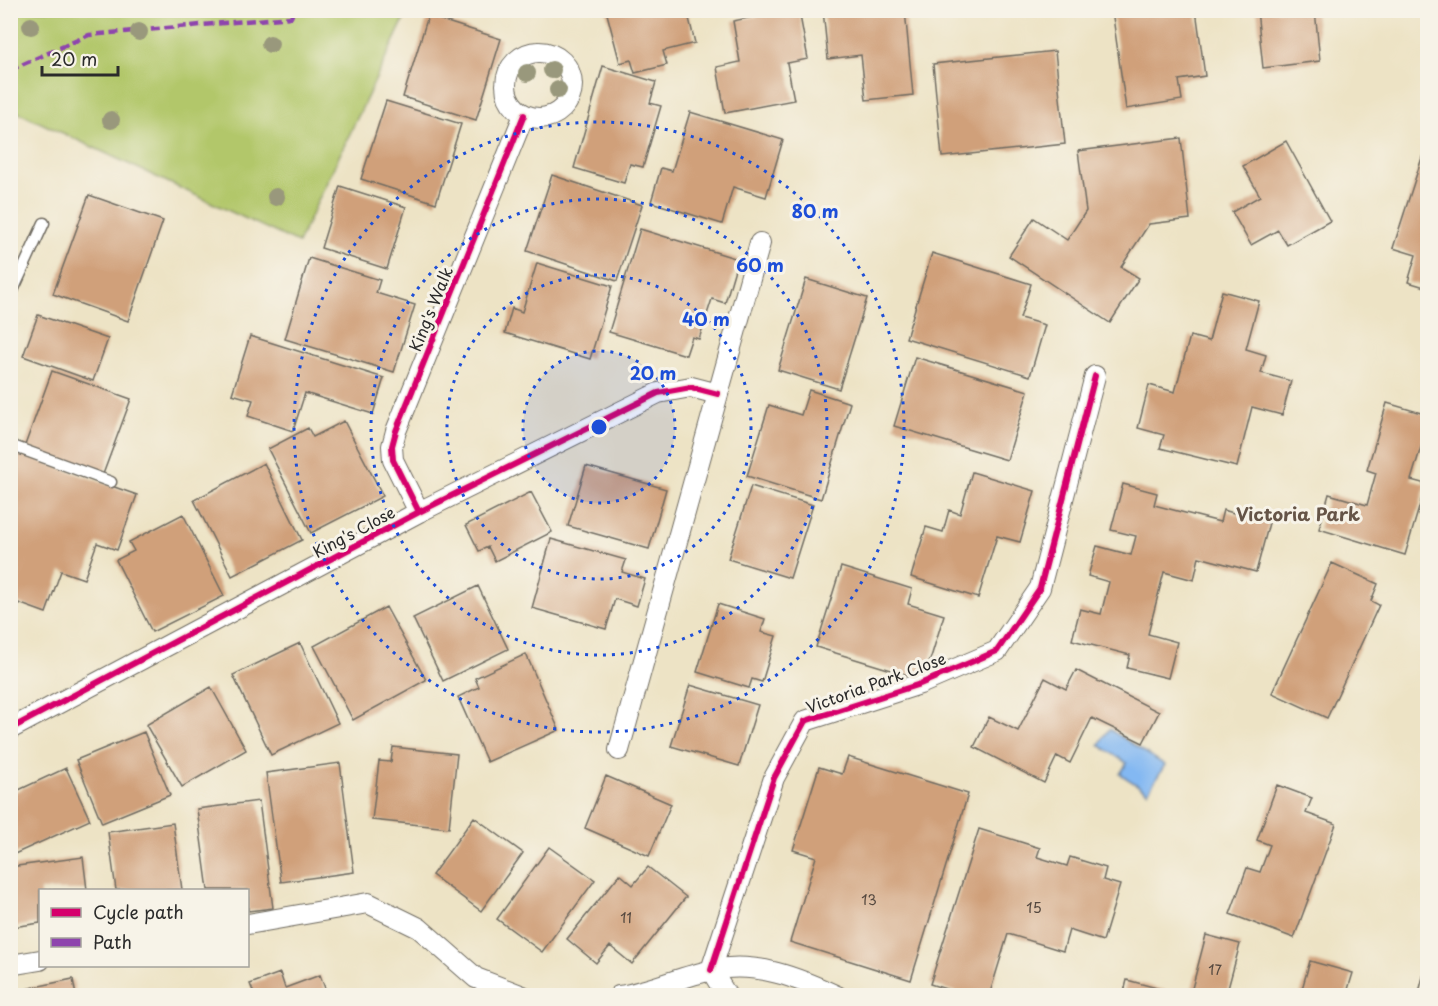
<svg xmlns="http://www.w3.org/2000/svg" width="1438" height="1006" viewBox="0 0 1438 1006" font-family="'Playpen Sans',sans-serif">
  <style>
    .green { fill: #b2c76b; stroke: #6e794b; stroke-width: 1.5 }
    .water { fill: #83b8f2; stroke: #57728e; stroke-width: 1.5 }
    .building { fill: #d0a07a }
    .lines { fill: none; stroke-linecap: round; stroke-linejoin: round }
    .service-casing { stroke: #6f6b61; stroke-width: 13 }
    .minor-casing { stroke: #6f6b61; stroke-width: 22 }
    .service { stroke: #fff; stroke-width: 10 }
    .minor { stroke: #fff; stroke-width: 20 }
    .quiet { stroke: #8e44ad; stroke-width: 4.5; stroke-dasharray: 9 4.5; stroke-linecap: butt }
    .cycleway-casing { stroke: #f7f3e8; stroke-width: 10 }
    .cycleway { stroke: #d6006c; stroke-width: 6 }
    .tree { fill: #99987b }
    .ring { fill: none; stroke: #1d4ed8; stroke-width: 3; stroke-dasharray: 3 6 }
    .labels { text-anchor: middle; stroke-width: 6; stroke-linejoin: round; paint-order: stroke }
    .number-label { font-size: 14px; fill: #54483f }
    .street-label { font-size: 16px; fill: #2b2b2b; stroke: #f7f3e8 }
    .neighbourhood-label { font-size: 18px; font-weight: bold; fill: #655447; stroke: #f7f3e8 }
    .centre { fill: #1d4ed8; stroke: #f7f3e8; stroke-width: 3 }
    .ring-label { font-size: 18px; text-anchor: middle; font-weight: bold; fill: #1d4ed8; stroke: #f7f3e8; stroke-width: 6; stroke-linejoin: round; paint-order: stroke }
  </style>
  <rect width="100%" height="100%" fill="#f7f3e8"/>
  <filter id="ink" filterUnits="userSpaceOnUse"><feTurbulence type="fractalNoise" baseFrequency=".0167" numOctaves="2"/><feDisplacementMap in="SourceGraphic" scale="12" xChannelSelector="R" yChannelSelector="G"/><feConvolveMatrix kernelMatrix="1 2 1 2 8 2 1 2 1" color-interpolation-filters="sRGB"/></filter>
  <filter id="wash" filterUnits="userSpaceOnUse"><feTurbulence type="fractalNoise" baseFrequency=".008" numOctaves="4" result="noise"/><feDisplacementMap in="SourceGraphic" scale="24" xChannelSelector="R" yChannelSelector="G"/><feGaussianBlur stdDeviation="1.35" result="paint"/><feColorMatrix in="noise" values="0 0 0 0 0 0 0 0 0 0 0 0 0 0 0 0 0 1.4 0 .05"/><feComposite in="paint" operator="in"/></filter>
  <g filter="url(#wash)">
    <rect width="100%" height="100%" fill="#ede3c5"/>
    <path class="green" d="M11 10H408V11L298 243 11 109Z"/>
    <path class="water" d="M1109 729 1165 765 1148 792 1120 774 1127 763 1099 745Z"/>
    <g id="blocks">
      <path class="building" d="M606 10H687L695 43 663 51 667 65 635 73 631 60 620 63Z
        M757 10H799L808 59 787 63 794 100 725 113 717 67 740 62 733 21 758 16Z
        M823 10H905L913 95 866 100 861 55 828 59Z
        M1112 10H1196L1205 76 1179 80 1182 100 1126 109Z
        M1257 10H1315L1320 61 1263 68Z
        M428 16 501 39 476 120 403 97Z
        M1055 51 1065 144 942 157 933 64Z
        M603 66 656 82 650 103 661 106 643 167 630 164 624 183 574 168Z
        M386 101 461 124 436 203 361 179Z
        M690 112 783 140 766 197 733 187 722 224 651 202 661 168 672 171Z
        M1181 138 1190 219 1149 224 1121 267 1139 278 1110 323 1009 256 1034 218 1067 240 1086 211 1078 151Z
        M1286 141 1330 221 1287 245 1278 230 1251 245 1232 212 1260 196 1243 166Z
        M1427 142H1428V288L1408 282 1416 255 1393 248Z
        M552 175 642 205 617 281 527 251Z
        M340 186 406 207 387 269 321 248Z
        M89 195 163 221 128 321 53 294Z
        M640 229 738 259 725 303 712 299 699 339 692 337 686 355 609 332Z
        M932 253 1031 284 1020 318 1045 325 1030 376 906 338Z
        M309 258 380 280 376 293 415 305 394 372 285 339Z
        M537 263 612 286 590 359 505 333 512 308 522 312Z
        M806 279 867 298 839 389 778 370Z
        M1222 291 1259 301 1246 349 1266 355 1261 373 1291 381 1282 415 1252 407 1237 467 1160 448 1164 435 1138 428 1149 385 1175 392 1190 336 1209 341Z
        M38 315 108 339 93 381 23 356Z
        M250 336 384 378 373 414 305 393 293 431 248 416 253 400 232 394Z
        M915 357 1028 391 1007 460 894 426Z
        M52 371 131 399 102 477 24 448Z
        M809 390 850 403 821 499 747 476 769 405 801 415Z
        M1387 403 1428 415V424L1411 480 1426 484 1405 555 1319 529 1329 494 1367 505 1376 473 1367 470Z
        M344 421 383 496 311 533 268 449 308 428 313 437Z
        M10 450 137 495 117 550 97 543 84 579 61 571 46 613 10 600Z
        M264 463 302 540 232 576 194 500Z
        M586 466 666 489 649 549 568 526Z
        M972 472 1035 491 1020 542 997 536 978 598 911 577 926 527 943 532 949 510 960 514Z
        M1123 484 1157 493 1154 505 1220 522 1223 510 1269 523 1256 572 1199 557 1194 580 1164 572 1148 634 1177 642 1168 678 1127 668 1130 655 1072 640 1080 609 1101 614 1109 582 1088 576 1097 546 1131 555 1136 536 1111 530Z
        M751 486 813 505 790 578 728 559Z
        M531 492 552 532 495 561 488 547 479 551 466 525Z
        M183 514 224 596 152 632 116 560 134 551 129 542Z
        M551 539 626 560 622 572 645 579 637 606 615 599 606 629 532 608Z
        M1332 563 1378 584 1371 601 1379 605 1327 718 1272 693Z
        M841 567 912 589 908 604 944 615 924 680 816 647Z
        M478 586 508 649 443 681 413 618Z
        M718 604 765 619 761 632 776 636 762 682 752 679 749 688 697 672Z
        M386 607 426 680 353 720 314 646Z
        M300 643 338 723 271 755 233 675Z
        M526 654 559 730 487 762 458 697 479 687 475 678Z
        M1076 670 1159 712 1143 743 1092 718 1070 763 1057 756 1044 783 974 747 989 717 1018 731 1045 678 1066 689Z
        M690 685 758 705 739 766 671 746Z
        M211 687 246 750 182 787 146 725Z
        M144 732 170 795 102 823 76 760Z
        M393 747 457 754 449 828 372 820 379 761 391 762Z
        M848 757 968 794 911 980 790 942 816 857 793 850 819 767 842 774Z
        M340 763 354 872 281 882 266 773Z
        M66 768 90 820 10 856V794Z
        M606 776 671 804 649 856 585 828Z
        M1277 785 1312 798 1306 813 1336 824 1294 938 1230 914 1247 868 1260 872 1270 845 1257 840Z
        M259 801 273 908 248 911V890H208L197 809Z
        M474 817 523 853 481 911 432 875Z
        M173 823 182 890H116L108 832Z
        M979 829 1040 848 1037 857 1067 866 1070 857 1106 868 1103 880 1120 885 1103 941 1069 930 1063 951 1008 934 989 996H968L930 984Z
        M549 847 595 880 542 952 497 919Z
        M83 857 87 890H40V923L13 927 10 911V867Z
        M648 867 686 897 632 964 610 946 596 963 567 939 620 874 633 885Z
        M1206 935 1240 944 1226 996H1190Z
        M1310 961 1353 973 1346 996H1300Z
        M280 973 285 988 320 975 328 996H255L250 984Z
        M1424 973 1428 974V996H1418Z
        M73 979 76 996H26L25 989Z
        M1127 980 1183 995V996H1123Z"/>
    </g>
  </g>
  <g filter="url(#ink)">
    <use href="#blocks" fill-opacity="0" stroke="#6f6b61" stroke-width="1.5"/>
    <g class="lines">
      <g class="service-casing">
        <path id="service" d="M10 297 44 223
          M10 445 111 482"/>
      </g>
      <g class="minor-casing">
        <path id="minor" d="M506 85a33 33 0 1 1 66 0a33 33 0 1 1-66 0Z
          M419 512 393 460 392 446 396 431 524 115
          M10 729 419 512 658 393 691 387 718 394
          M619 750 760 243
          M248 924 368 903 419 928 476 978 523 996
          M10 965 40 960
          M711 970 774 778 805 721 920 684 997 651 1040 588 1095 376
          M711 970 727 996
          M619 996C652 991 681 976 713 970 757 961 798 978 837 996"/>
      </g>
      <use href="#service" class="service"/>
      <use href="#minor" class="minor"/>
      <path class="quiet" d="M10 70 89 35 291 17 294 10"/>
      <g class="cycleway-casing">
        <path id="cycleway" d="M419 512 393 460 392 446 396 431 524 115
          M10 729 419 512 658 393 691 387 718 394
          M711 970 774 778 805 721 920 684 997 651 1040 588 1095 376"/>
      </g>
      <use href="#cycleway" class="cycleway"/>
    </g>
    <g class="tree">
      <circle cx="31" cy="26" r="9"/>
      <circle cx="139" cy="32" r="9"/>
      <circle cx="270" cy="44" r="9"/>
      <circle cx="552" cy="70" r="9"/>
      <circle cx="527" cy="73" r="9"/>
      <circle cx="558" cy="90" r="9"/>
      <circle cx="111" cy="120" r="9"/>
      <circle cx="276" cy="197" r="9"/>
    </g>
  </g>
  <circle cx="599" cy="427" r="76" fill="#1d4ed8" fill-opacity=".12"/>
  <g class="ring">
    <circle cx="599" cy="427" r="76"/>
    <circle cx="599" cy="427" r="152"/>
    <circle cx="599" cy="427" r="228"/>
    <circle cx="599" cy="427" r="305"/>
  </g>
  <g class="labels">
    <g class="number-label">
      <text x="869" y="905">13</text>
      <text x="1034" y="913">15</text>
      <text x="626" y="923">11</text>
      <text x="1215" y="975">17</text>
    </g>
    <g class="street-label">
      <text transform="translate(431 309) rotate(-68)" y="6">King's Walk</text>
      <text transform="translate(354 532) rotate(-28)" y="6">King's Close</text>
      <text transform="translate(876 683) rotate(-20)" y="6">Victoria Park Close</text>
    </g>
    <g class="neighbourhood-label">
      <text x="1298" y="521">Victoria Park</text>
    </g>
  </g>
  <circle cx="599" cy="427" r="9" class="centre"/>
  <g class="ring-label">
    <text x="815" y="218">80 m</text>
    <text x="760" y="272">60 m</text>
    <text x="706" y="326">40 m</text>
    <text x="653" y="380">20 m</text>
  </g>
  <rect width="1438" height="1006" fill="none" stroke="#f7f3e8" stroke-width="36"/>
  <rect x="39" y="889" width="210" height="78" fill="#f7f3e8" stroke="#a5a39c" stroke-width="1.5"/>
  <rect x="51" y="908" width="30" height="9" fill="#d6006c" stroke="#a5a39c" stroke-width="1.5"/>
  <text x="93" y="919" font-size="18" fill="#2b2b2b">Cycle path</text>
  <rect x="51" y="938" width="30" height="9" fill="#8e44ad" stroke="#a5a39c" stroke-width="1.5"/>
  <text x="93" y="949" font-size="18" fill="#2b2b2b">Path</text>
  <path d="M42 66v9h76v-9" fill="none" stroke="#2b2b2b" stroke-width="3"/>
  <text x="51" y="66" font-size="18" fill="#2b2b2b" stroke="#f7f3e8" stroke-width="4.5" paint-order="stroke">20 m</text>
</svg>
